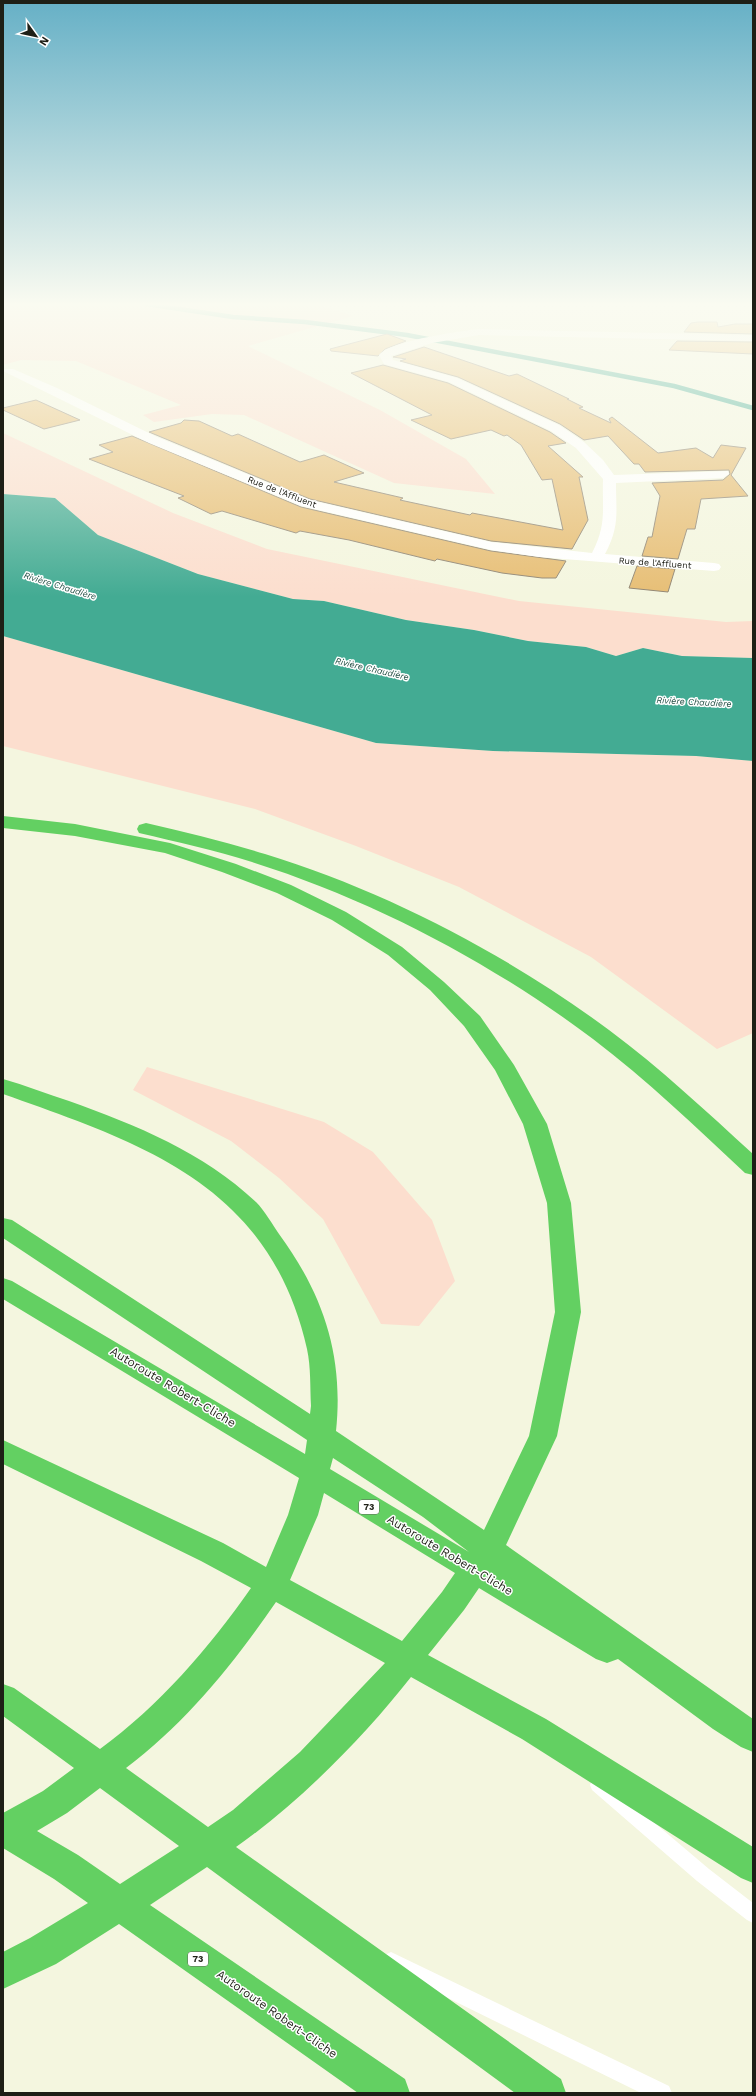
<svg xmlns="http://www.w3.org/2000/svg" width="756" height="2096" viewBox="0 0 756 2096" font-family="'Work Sans',sans-serif">
  <style>
    .green { fill: #fcdece }
    .water { fill: #43ab93 }
    .lines { fill: none; stroke-linecap: round; stroke-linejoin: round }
    .stream { stroke: #43ab93; stroke-width: 4.5 }
    .building { fill: #e7be75; stroke: #928774 }
    .lane { fill: #fff; fill-rule: evenodd }
    .street { fill: #fff; fill-rule: evenodd }
    .highway { fill: #63d062; fill-rule: evenodd }
    .labels { text-anchor: middle; stroke-width: 3; stroke-linejoin: round; paint-order: stroke }
    .far-street-label { font-size: 9px; fill: #1e1f16; stroke: #fff }
    .far-water-label { font-size: 9px; font-style: italic; fill: #255146; stroke: #fff }
    .shield { fill: #fff; stroke: #62625c; stroke-width: 1 }
    .shield-label { font-size: 9px; font-weight: bold; fill: #1e1f16 }
    .near-street-label { font-size: 12px; fill: #1e1f16; stroke: #fff }
  </style>
  <rect width="100%" height="100%" fill="#f4f6df"/>
  <path class="green" d="M3 304H317L353 316 248 346 380 410 466 459 495 494 394 483 244 415 212 414 154 422 143 415 181 405 76 361 21 360 3 365Z
    M3 433 173 513 267 549 519 601 726 622 753 621V658L682 656 643 648 616 656 586 647 528 641 474 630 406 620 324 601 293 599 198 574 98 535 55 498 3 494Z
    M3 636 376 743 493 751 696 756 753 761V1033L717 1049 591 957 459 887 356 846 255 809 3 746Z
    M147 1067 324 1122 373 1152 432 1220 455 1281 419 1326 381 1324 323 1219 279 1178 231 1141 133 1090Z"/>
  <path class="water" d="M3 494 55 498 98 535 198 574 293 599 324 601 406 620 474 630 528 641 586 647 616 656 643 648 682 656 753 658V761L696 756 493 751 376 743 3 636Z"/>
  <g class="lines">
    <path class="stream" d="M146 304 233 317 305 322 407 335 674 386 753 408"/>
  </g>
  <path class="building" d="M698 322H717L718 327 735 324H753V334L684 332 691 323Z
    M387 334 406 341 385 349 378 356 331 351 330 349Z
    M677 341 753 342V354L669 350Z
    M424 347 509 376 517 374 569 399H567L583 407 579 408 611 423 609 419 612 417 658 453 696 448 713 458 721 445 746 448 731 475 748 496 701 499 695 529H687L678 559 642 556 648 537H652L660 496 652 483 723 480 730 474 729 470 645 472 639 464H634L608 436 584 440 560 424 458 377 400 361 406 359 393 357Z
    M383 365 448 383 550 432 566 443 548 446 583 477H579L588 520 572 549 491 541 310 499 149 432 181 423 184 420 199 421 232 436 238 434 300 462 324 455 364 473 334 482 403 498 400 500 470 515 472 513 563 530 552 479 542 480 521 445 507 435 504 436 491 430 451 439 411 420 432 415 351 373Z
    M36 400 80 420 44 429 3 410V408Z
    M132 436 301 507 491 551 566 561 556 578H542L502 573 437 559 435 561 349 540 300 531 296 533 222 511 211 514 178 498 184 496 89 459 113 452 99 445Z
    M637 566 675 569 668 592 629 588Z"/>
  <g class="lines">
    <path class="lane" d="M598 1777 604 1780 709 1869 753 1903V1923L747 1920 697 1881 592 1790 590 1785 592 1780Z
      M391 1952 669 2086 672 2093H641L385 1967 382 1961 385 1955Z"/>
    <path class="street" d="M479 329 753 335V341L479 335 432 343 391 356 393 360 457 378 559 425 584 442 603 460 614 475 728 471 729 474 723 478 616 483C616 512 620 526 605 554L714 563 719 564 721 567 719 570 714 571 539 557 491 550 301 506 149 443 3 371 5 369H13L57 388 157 437 310 500 491 542 592 553C607 524 602 510 603 479L576 448 551 431 449 382 384 364 379 355C390 341 460 331 479 329Z"/>
    <path class="highway" d="M3 816 75 824 170 843 236 864 291 885 346 912 402 947 444 982 480 1016 514 1065 547 1124 571 1203 581 1312 557 1436 506 1545 753 1719V1752L741 1747 713 1729 618 1659 607 1663 596 1659 479 1588 464 1610 428 1655 546 1719 753 1847V1883L741 1878 522 1739 411 1677C364 1737 299 1803 236 1847L561 2079 566 2093H515L207 1867 150 1905 405 2079 410 2093H358L119 1924 56 1964 3 1989V1952L30 1938 88 1903 54 1879 3 1848V1813L43 1791 74 1768 3 1716V1684L14 1688 100 1749C159 1706 209 1648 251 1588L201 1561 3 1464V1440L223 1543 266 1567 288 1515 299 1478 3 1299V1278L12 1281 305 1454 307 1440 3 1238V1218L12 1220 310 1414 311 1406C310 1388 311 1367 307 1349 270 1185 144 1144 3 1094V1079C25 1085 47 1094 69 1101 136 1125 203 1152 256 1202 265 1211 272 1224 279 1234 323 1294 344 1355 336 1431L484 1530 529 1436 555 1312 547 1203 523 1124 495 1070 464 1026 430 990 388 955 332 920 277 893 222 872 165 853 75 836 3 828ZM333 1458 423 1517 469 1552 330 1469ZM324 1493 455 1573 442 1592 402 1641 290 1580 318 1515ZM276 1602 385 1663 300 1752 233 1810 208 1827 126 1768C186 1723 234 1663 276 1602ZM100 1788 179 1846 120 1884 78 1855 37 1831 67 1813Z
      M146 823C186 832 226 842 265 854 386 891 508 955 609 1030 660 1068 706 1111 753 1154V1175L745 1173C696 1127 647 1080 593 1039 492 963 373 900 252 862 215 850 177 842 139 833L137 829 139 825Z"/>
  </g>
  <linearGradient id="sky" x2="0" y2="1"><stop stop-color="#66b0c6"/><stop offset="0.51" stop-color="#fafbf1"/><stop offset="1" stop-color="#fafbf1" stop-opacity="0"/></linearGradient>
  <rect width="756" height="597" fill="url(#sky)"/>
  <g class="labels">
    <g class="far-street-label">
      <text transform="translate(282 492) rotate(21)" y="3">Rue de l'Affluent</text>
      <text transform="translate(655 563) rotate(4)" y="3">Rue de l'Affluent</text>
    </g>
    <g class="far-water-label">
      <text transform="translate(60 586) rotate(17)" y="3">Rivière Chaudière</text>
      <text transform="translate(372 669) rotate(13)" y="3">Rivière Chaudière</text>
      <text transform="translate(694 702) rotate(3)" y="3">Rivière Chaudière</text>
    </g>
    <g class="shield">
      <rect x="359" y="1500" width="20" height="14" rx="3"/>
      <rect x="188" y="1952" width="20" height="14" rx="3"/>
    </g>
    <g class="shield-label">
      <text x="369" y="1510">73</text>
      <text x="198" y="1962">73</text>
    </g>
    <g class="near-street-label">
      <text transform="translate(173 1387) rotate(31)" y="4">Autoroute Robert-Cliche</text>
      <text transform="translate(450 1555) rotate(31)" y="4">Autoroute Robert-Cliche</text>
      <text transform="translate(277 2014) rotate(35)" y="4">Autoroute Robert-Cliche</text>
    </g>
  </g>
  <rect width="756" height="2096" fill="none" stroke="#1e1f16" stroke-width="8"/>
  <g transform="translate(36 36) rotate(123)" stroke="#ffffff" stroke-width="3" paint-order="stroke">
  <path d="M0-3L7 15L0 10L-7 15Z" fill="#1e1f16"/>
  <text y="-6" font-size="11" font-weight="bold" text-anchor="middle" fill="#1e1f16">N</text>
  </g>
</svg>
